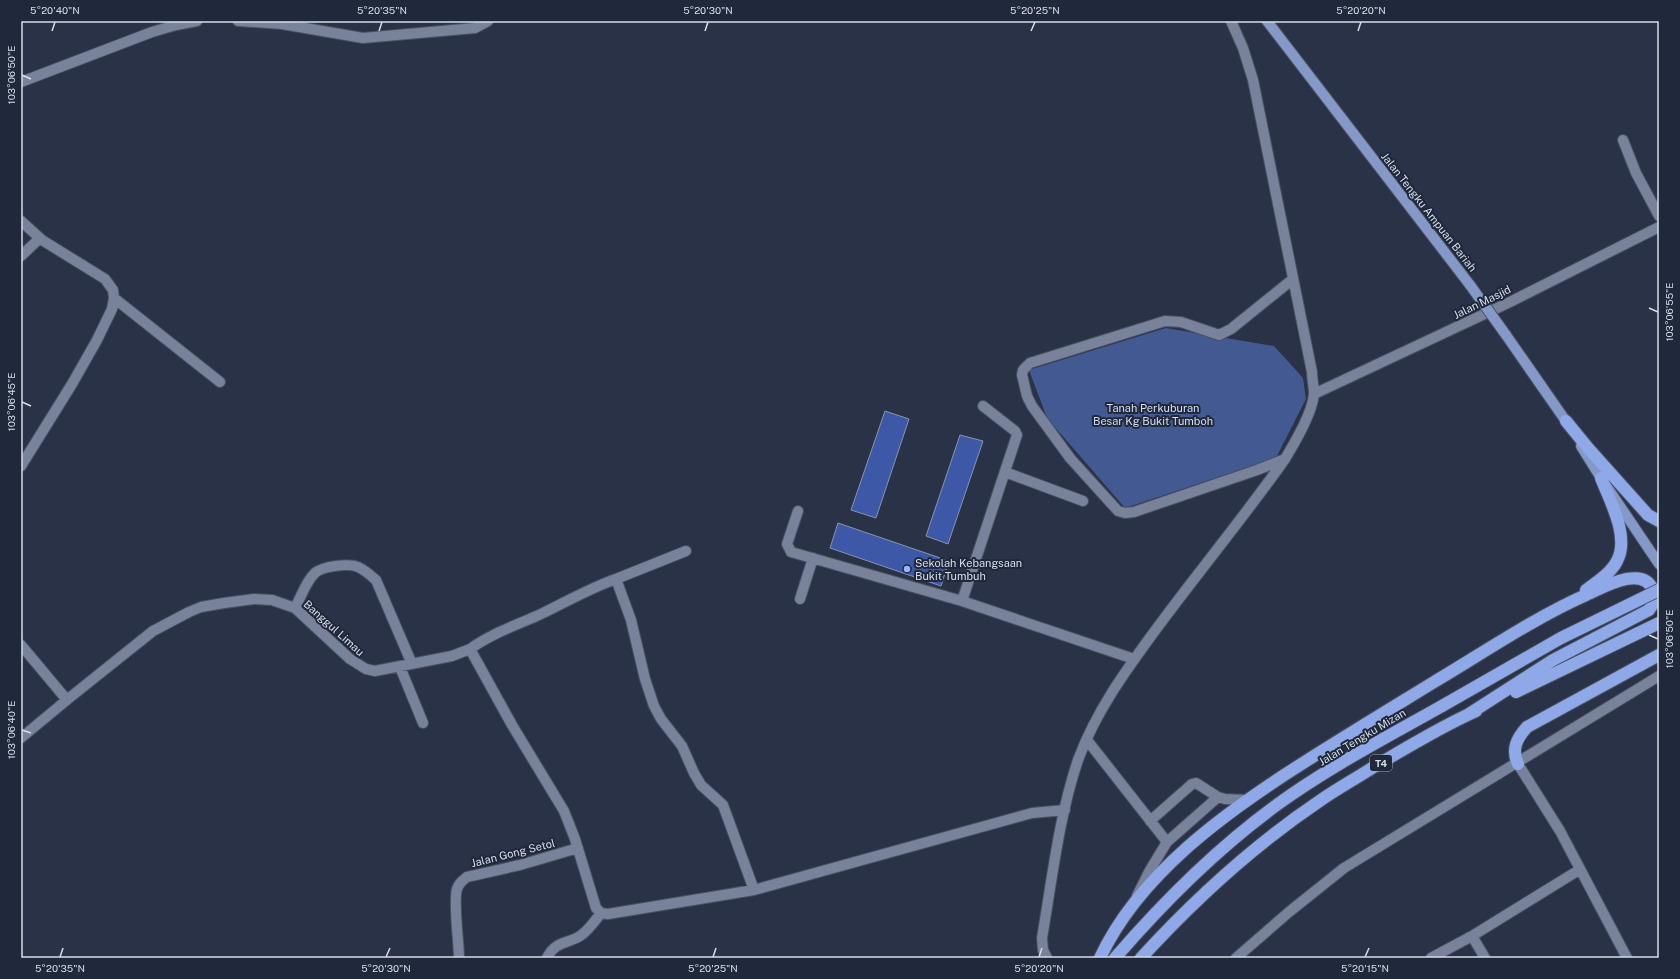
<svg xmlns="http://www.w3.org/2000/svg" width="1680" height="979" viewBox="0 0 1680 979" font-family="'Public Sans',sans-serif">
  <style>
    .green { fill: #435991 }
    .building { fill: #3c58a6; stroke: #8a94ad }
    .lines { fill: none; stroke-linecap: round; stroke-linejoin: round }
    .minor-casing { stroke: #495061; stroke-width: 12 }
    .major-casing { stroke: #495061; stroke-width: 12 }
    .highway-casing { stroke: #495061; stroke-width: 14 }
    .minor { stroke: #78829a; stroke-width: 10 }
    .major { stroke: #8599c9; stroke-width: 10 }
    .highway { stroke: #8ea8e8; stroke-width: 12 }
    .major-bridge-casing { stroke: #495061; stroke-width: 12; stroke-linecap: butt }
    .highway-bridge-casing { stroke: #495061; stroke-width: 14; stroke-linecap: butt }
    .major-bridge { stroke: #8599c9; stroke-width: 10 }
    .highway-bridge { stroke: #8ea8e8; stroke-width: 12 }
    .ticks { fill: none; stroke: #d7ddea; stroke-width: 1.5 }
    .poi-dot { fill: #98b5fd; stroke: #20283b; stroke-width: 1.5 }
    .labels { text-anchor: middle; stroke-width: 4; stroke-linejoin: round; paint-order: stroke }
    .shield { fill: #20283b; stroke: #a0a7b6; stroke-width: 1 }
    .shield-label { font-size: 10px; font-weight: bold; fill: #d7ddea }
    .street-label { font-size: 11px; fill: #d7ddea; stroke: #20283b }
    .park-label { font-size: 11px; fill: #d5def4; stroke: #20283b }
    .poi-label { font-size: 11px; fill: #d7ddea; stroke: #20283b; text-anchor: start }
    .neatline { fill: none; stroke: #d7ddea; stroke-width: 1.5 }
    .ticks-label { font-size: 10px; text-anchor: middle; fill: #d7ddea }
  </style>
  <rect width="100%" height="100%" fill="#293246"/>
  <path class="green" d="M1166 328 1274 346 1303 378 1306 399 1276 458 1125 508 1047 418 1029 370Z"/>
  <path class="building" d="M885 411 909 419 876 518 851 510Z
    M960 435 983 441 948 544 926 536Z
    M838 523 949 561 941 586 830 548Z"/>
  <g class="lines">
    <g class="minor-casing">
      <path id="minor" d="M238 21 282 24 363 38 475 28 488 21
        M21 82 152 32 176 25 197 21
        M1623 140 1636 173 1659 216
        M21 221 42 240 105 279 113 290 114 298 112 309 97 340 72 384 21 466
        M21 256 40 238
        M114 298 220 382
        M1314 394 1510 302 1659 227
        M1285 459 1257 470 1134 512 1125 513 1118 511 1070 458 1032 406 1027 396 1022 375 1023 370 1030 363 1165 321 1181 322 1219 335 1231 329 1293 279
        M1005 472 1083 501
        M798 511 787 544 791 552 962 601 1134 659
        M686 551 616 579 631 620 645 679 654 706 661 719 682 746 694 773 701 785 723 805 754 890
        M800 599 813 558
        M962 601 1017 435 1015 431 983 406
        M295 608C301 597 306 581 315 573 323 566 349 563 358 567 365 570 370 575 376 580L412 664
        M21 645 67 700
        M470 649C492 633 517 625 541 614 566 602 590 588 616 579
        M400 667 423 723
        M21 738 68 699 153 631 189 612 201 607 224 603 254 599 272 600 295 608 350 659 366 669 375 671 452 656 470 649 512 725 564 811 575 839 596 908 601 913 608 914 754 890 1032 813 1065 810
        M1087 740 1167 842
        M1518 764 1560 831 1627 958
        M1150 821 1192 784 1196 783 1218 797
        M1137 896 1150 870 1167 842 1218 797 1225 799 1248 800
        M1472 936 1485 958
        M459 958C459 943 453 901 457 889 459 883 462 881 467 877L520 865 578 848
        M547 958C555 941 567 944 580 936 588 931 595 921 601 913
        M1047 958 1043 950 1042 938C1052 880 1059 816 1078 760 1096 711 1126 670 1157 628 1199 571 1244 517 1285 459 1295 442 1312 414 1314 394 1314 387 1312 379 1312 372L1253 80 1243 48 1231 21
        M1236 958 1289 912 1344 868 1659 676
        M1431 958 1472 936 1579 870"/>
    </g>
    <g class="major-casing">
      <path id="major" d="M1267 21 1470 285
        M1506 335 1570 427
        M1581 446 1601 478 1659 564"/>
    </g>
    <g class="highway-casing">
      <path id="highway" d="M1566 421 1588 448 1648 515 1659 521
        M1586 590C1597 582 1611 573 1617 561 1630 537 1610 501 1601 478
        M1516 692 1659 623
        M1518 764C1511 749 1517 738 1527 727L1659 655
        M1100 958C1139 874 1227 811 1303 763 1347 735 1390 709 1434 682 1483 653 1534 618 1586 595 1602 588 1643 564 1653 590 1656 598 1654 603 1649 610L1553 660 1469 714
        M1115 958C1165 900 1216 849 1278 804 1329 767 1387 737 1442 706
        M1141 958C1195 899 1254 845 1321 800 1337 789 1355 779 1372 768 1406 748 1440 727 1476 711"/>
    </g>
    <use href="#minor" class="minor"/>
    <use href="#major" class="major"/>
    <use href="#highway" class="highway"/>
    <g class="major-bridge-casing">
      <path id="major-bridge" d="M1470 285 1506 335"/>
    </g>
    <g class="highway-bridge-casing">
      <path id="highway-bridge" d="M1442 706 1561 638 1659 590"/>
    </g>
    <use href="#major-bridge" class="major-bridge"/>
    <use href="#highway-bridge" class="highway-bridge"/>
  </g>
  <path class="ticks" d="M52 31 55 22M379 31 382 22M705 31 708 22M1031 31 1035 22M1358 31 1361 22M22 75 31 79M1649 308 1658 312M22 402 31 406M1649 635 1658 639M22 730 31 733M60 957 63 948M386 957 390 948M713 957 716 948M1039 957 1042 948M1365 957 1369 948"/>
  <circle class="poi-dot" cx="907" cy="569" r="4"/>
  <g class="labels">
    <rect class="shield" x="1370" y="755" width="22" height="16" rx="3"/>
    <g class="shield-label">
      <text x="1381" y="767">T4</text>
    </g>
    <g class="street-label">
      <text transform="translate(1429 212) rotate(52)" y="4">Jalan Tengku Ampuan Bariah</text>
      <text transform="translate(1482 302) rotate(-26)" y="4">Jalan Masjid</text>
      <text transform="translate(334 628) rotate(42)" y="4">Banggul Limau</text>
      <text transform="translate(1362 737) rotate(-31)" y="4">Jalan Tengku Mizan</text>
      <text transform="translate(513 853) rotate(-14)" y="4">Jalan Gong Setol</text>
    </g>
    <g class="park-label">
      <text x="1153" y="412">Tanah Perkuburan<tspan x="1153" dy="13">Besar Kg Bukit Tumboh</tspan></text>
    </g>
    <g class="poi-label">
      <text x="915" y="567">Sekolah Kebangsaan<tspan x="915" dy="13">Bukit Tumbuh</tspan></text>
    </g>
  </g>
  <rect width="1680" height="979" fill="none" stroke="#20283b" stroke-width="44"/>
  <rect x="22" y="22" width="1636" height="935" class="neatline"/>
  <g class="ticks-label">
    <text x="55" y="14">5°20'40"N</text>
    <text x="382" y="14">5°20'35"N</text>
    <text x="708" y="14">5°20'30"N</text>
    <text x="1035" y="14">5°20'25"N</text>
    <text x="1361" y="14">5°20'20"N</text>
    <text transform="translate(11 75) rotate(-90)" y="4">103°06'50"E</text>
    <text transform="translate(1669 312) rotate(-90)" y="4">103°06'55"E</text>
    <text transform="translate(11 402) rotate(-90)" y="4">103°06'45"E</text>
    <text transform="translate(1669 639) rotate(-90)" y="4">103°06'50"E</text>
    <text transform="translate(11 730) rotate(-90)" y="4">103°06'40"E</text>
    <text x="60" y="972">5°20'35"N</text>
    <text x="386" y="972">5°20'30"N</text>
    <text x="713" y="972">5°20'25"N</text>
    <text x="1039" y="972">5°20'20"N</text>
    <text x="1365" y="972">5°20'15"N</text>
  </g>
</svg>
